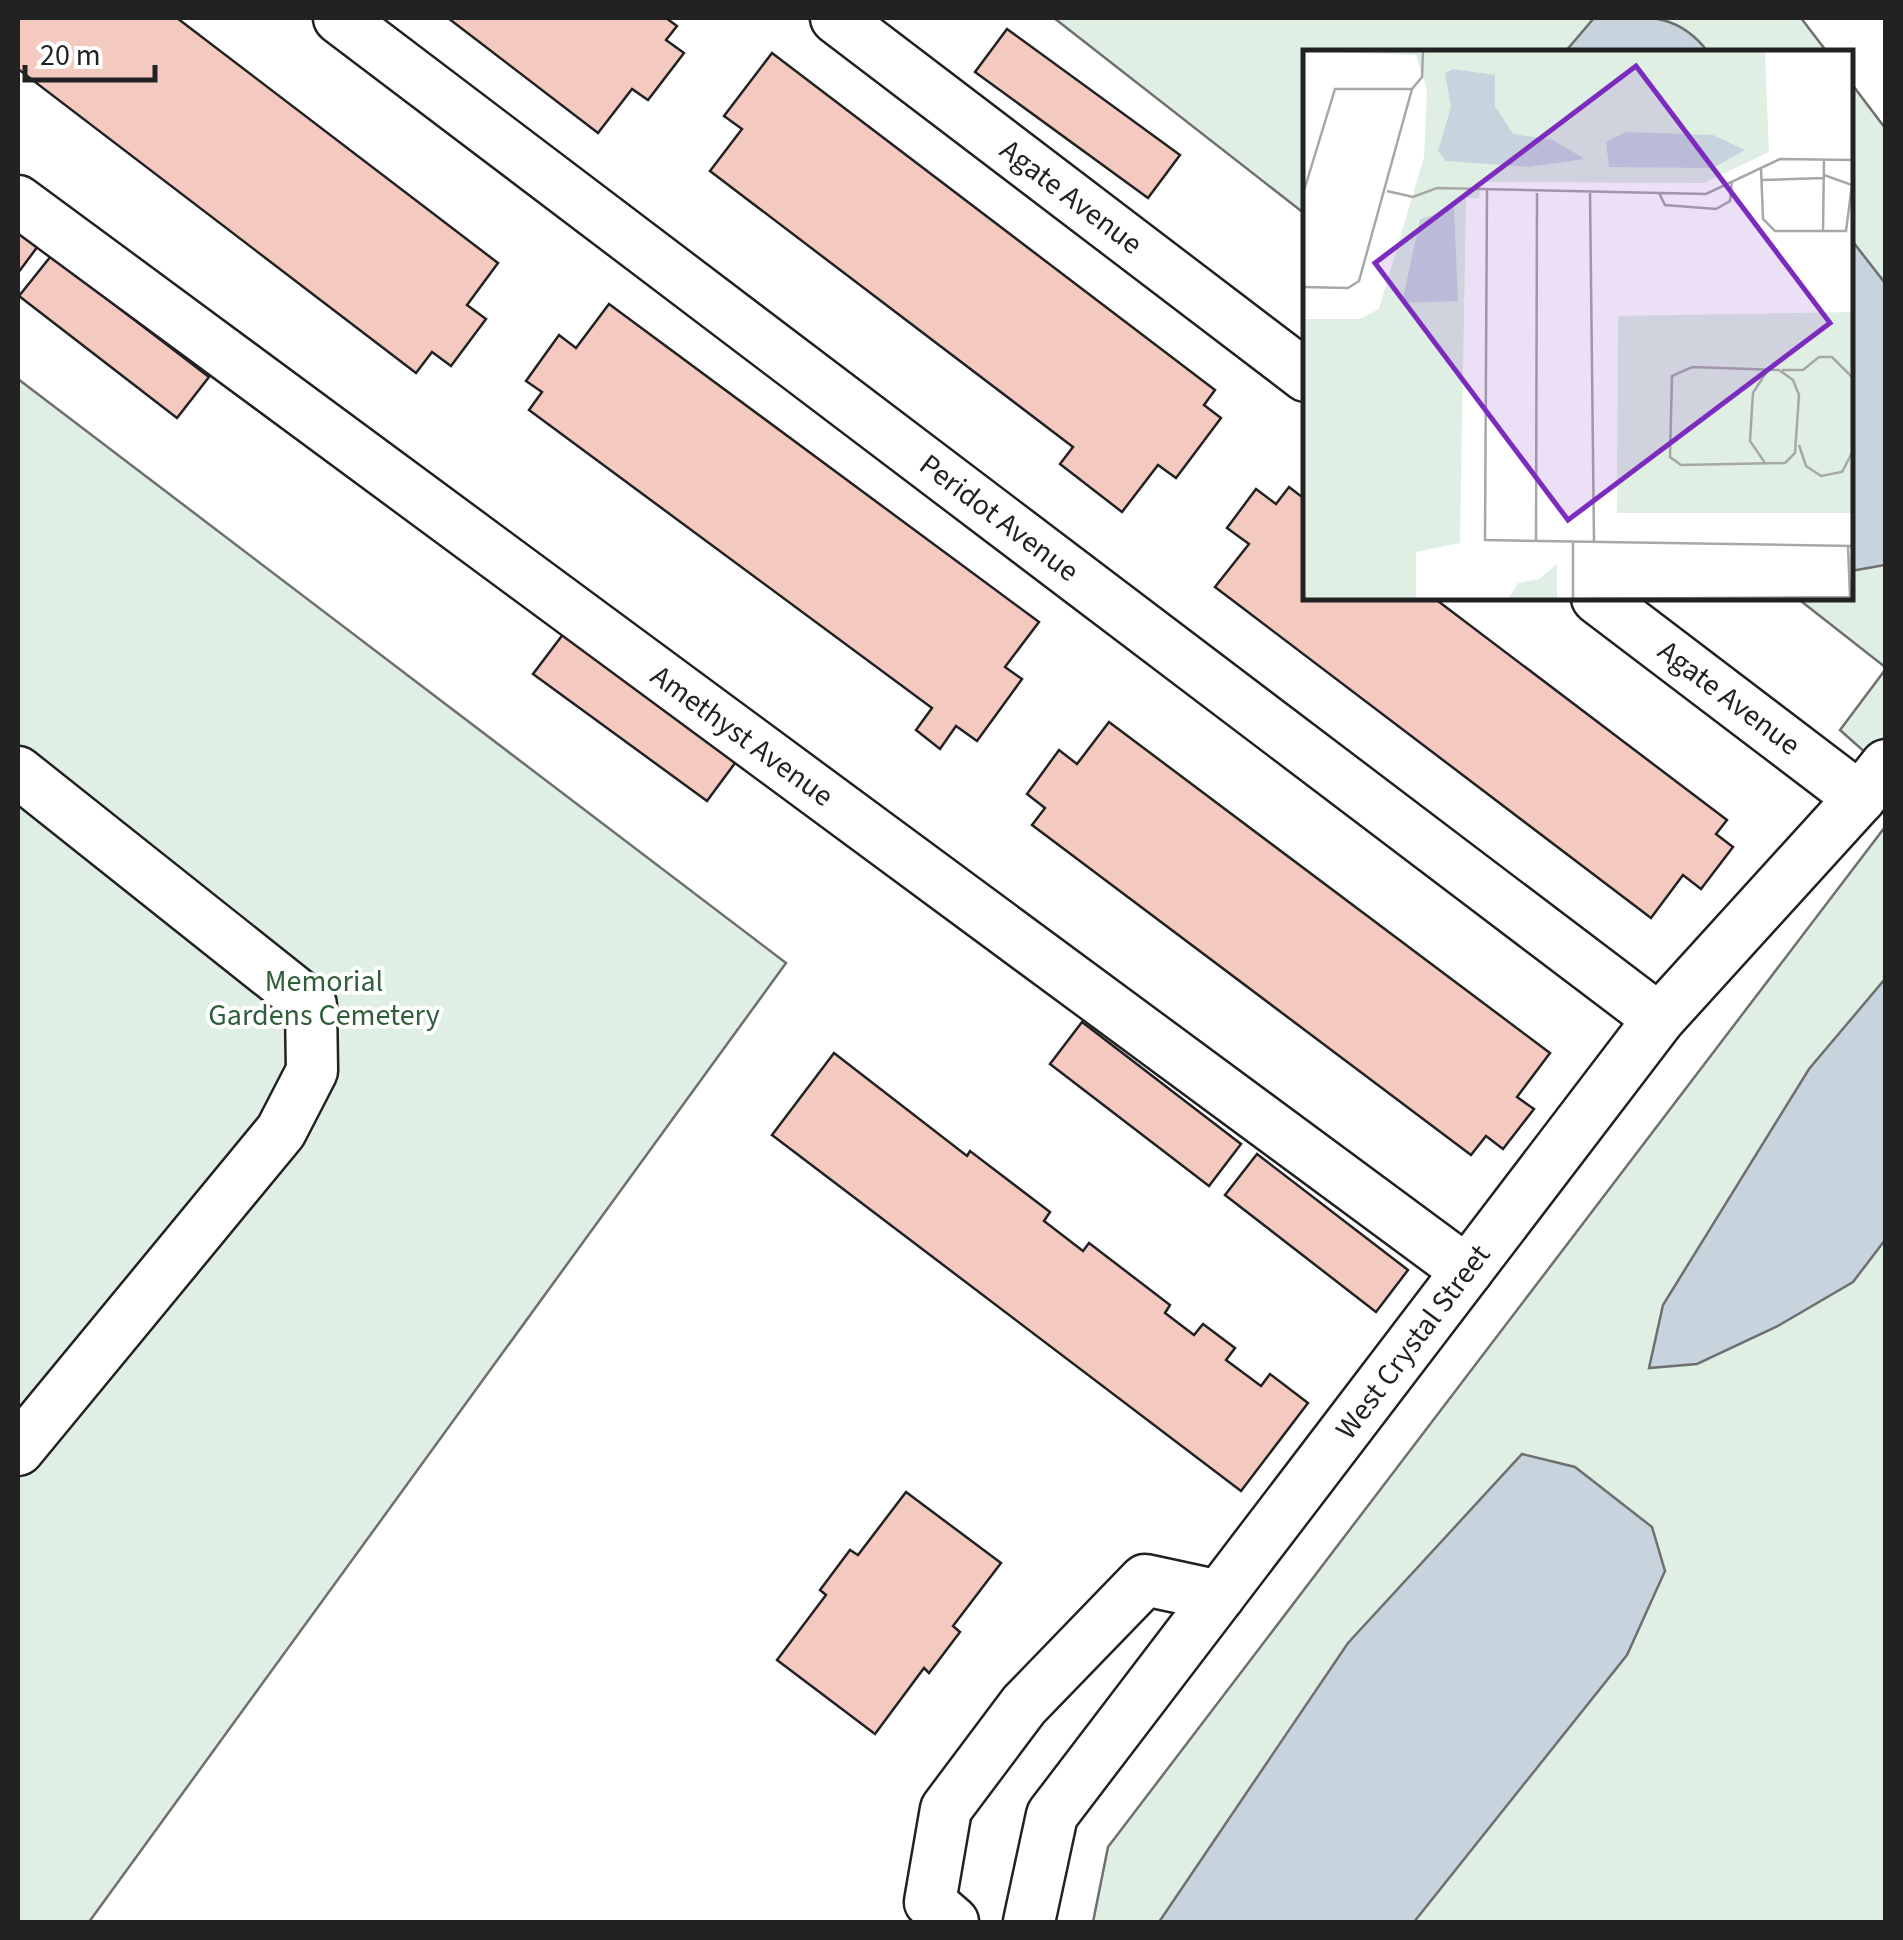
<svg xmlns="http://www.w3.org/2000/svg" width="1903" height="1940" font-family="'Source Sans 3',sans-serif">
<rect width="100%" height="100%" fill="#fff"/>
<g fill="#e0efe3" stroke="#6f6f6f" stroke-width="2.5">
<path d="M1054,18H1801L1827,52H1306L1305,214Z"/>
<path d="M1851,83L1885,128V667L1797,598H1850Z"/>
<path d="M18,379L786,963L89,1922H18Z"/>
<path d="M1885,670V770L1840,730Z"/>
<path d="M1885,827V1922H1093L1108,1847Z"/>
</g>
<g fill="#c7d3dd" stroke="#6f6f6f" stroke-width="2.5">
<path d="M1594,18C1642,17 1676,10 1708,52H1565Z"/>
<path d="M1850,238L1885,283V565L1851,571Z"/>
<path d="M1885,979V1240L1853,1282L1776,1327L1697,1364L1649,1368L1663,1305L1809,1069Z"/>
<path d="M1522,1454L1575,1467L1652,1527L1665,1571L1627,1655L1414,1922H1159L1348,1643Z"/>
</g>
<g fill="#f3c9c0" stroke="#222" stroke-width="2.5">
<path d="M18,18H177L498,263L467,305L486,319L451,366L432,352L416,373L18,69Z"/>
<path d="M448,18H666L677,26L666,40L684,53L648,100L632,89L598,133Z"/>
<path d="M1007,29L1180,155L1148,198L975,72Z"/>
<path d="M772,53L1215,390L1204,405L1221,418L1176,478L1158,465L1122,512L1060,464L1073,447L710,171L742,129L724,116Z"/>
<path d="M18,231L38,246L18,273Z"/>
<path d="M51,256L209,377L177,418L19,296Z"/>
<path d="M609,304L1039,622L1005,667L1022,679L977,741L956,726L940,749L916,730L932,708L529,410L542,392L526,381L559,335L576,348Z"/>
<path d="M1289,487L1306,500V598H1434L1727,820L1716,834L1733,847L1701,889L1683,875L1651,918L1215,587L1249,544L1227,528L1256,489L1276,504Z"/>
<path d="M564,633L738,759L707,801L533,674Z"/>
<path d="M1109,722L1550,1053L1517,1097L1534,1109L1503,1149L1486,1136L1471,1155L1032,825L1045,808L1027,794L1059,750L1077,764Z"/>
<path d="M1082,1022L1241,1144L1209,1186L1050,1064Z"/>
<path d="M834,1053L967,1156L970,1151L1050,1212L1044,1221L1083,1251L1089,1243L1170,1305L1165,1313L1194,1335L1203,1324L1235,1348L1226,1360L1261,1386L1270,1374L1308,1403L1241,1491L772,1135Z"/>
<path d="M1257,1154L1408,1270L1376,1312L1225,1195Z"/>
<path d="M906,1492L1001,1563L953,1626L960,1632L929,1673L924,1668L875,1734L777,1660L826,1595L820,1590L850,1550L858,1555Z"/>
</g>
<g fill="none" stroke-linecap="round" stroke-linejoin="round">
<defs>
<g id="minor">
<path d="M339,18L1659,1019"/>
<path d="M836,18L1306,376"/>
<path d="M18,201L1467,1271"/>
<path d="M1597,598L1860,798"/>
<path d="M18,772L311,1005L312,1071L281,1131L18,1450"/>
<path d="M953,1922L930,1902L946,1809L1024,1705L1145,1580L1219,1596"/>
<path d="M1029,1922L1052,1815L1659,1019L1860,798L1886,765"/>
</g>
</defs>
<use href="#minor" stroke="#222" stroke-width="55"/>
<use href="#minor" stroke="#fff" stroke-width="50"/>
</g>
<g text-anchor="middle" dominant-baseline="central" stroke-width="8" stroke-linejoin="round" paint-order="stroke">
<g font-size="30" fill="#222" stroke="#fff">
<text transform="translate(1071 197) rotate(37)">Agate Avenue</text>
<text transform="translate(999 518) rotate(37)">Peridot Avenue</text>
<text transform="translate(1729 698) rotate(37)">Agate Avenue</text>
<text transform="translate(742 736) rotate(36)">Amethyst Avenue</text>
<text transform="translate(1413 1342) rotate(-53)">West Crystal Street</text>
</g>
<g font-size="30" fill="#2f5e38" stroke="#fff">
<text x="324" y="981">Memorial<tspan x="324" dy="34">Gardens Cemetery</tspan></text>
</g>
</g>
<g transform="translate(1303 50)">
<rect width="550" height="550" fill="#fff"/>
<path d="M4,1H462L466,102L401,133L178,132L176,148H163L157,493L113,502V549H0V269H56L76,259L121,107L124,39L113,5ZM550,262V463H314L315,266ZM254,514V549H205L215,533L236,529Z" fill="#e0efe3"/>
<path d="M150,19L192,25V56L210,84L250,90L282,109L225,117L143,111L135,101L148,57L142,23ZM323,82L410,85L442,100L410,118L306,117L303,92ZM151,158L155,251L99,253L117,169Z" fill="#c7d3dd"/>
<path fill="none" stroke="#a7a7a7" stroke-width="2.5" d="M109,39L119,27L120,1M458,118L460,169L472,181H543L549,135L521,125M458,130L521,128M184,138L182,490L550,496M84,141L110,147L134,138L403,144L477,109L550,110M287,143L291,491M356,143L362,155L413,159L427,151L429,131M0,144L32,39H109L56,231L45,238L0,237M520,181L521,109M389,317L476,320L490,330L496,345L492,403L482,413L378,415L367,407L369,326ZM479,320H500L516,307H529L550,328M496,395L503,416L518,426L539,422L550,401M462,413L447,391L450,343L464,321M233,490L234,143M270,491V549L547,547L545,495"/>
<path fill="#7b2cbf" fill-opacity="0.15" stroke="#7b2cbf" stroke-width="5" d="M333,16L527,273L265,470L72,213Z"/>
<rect width="550" height="550" fill="none" stroke="#222" stroke-width="5"/>
</g>
<rect width="1903" height="1940" fill="none" stroke="#222222" stroke-width="40"/>
<path d="M25 65v15h130v-15" fill="none" stroke="#222222" stroke-width="5"/>
<text x="40" y="65" font-size="30" fill="#222222" stroke="#ffffff" stroke-width="8" paint-order="stroke">20 m</text>
</svg>
